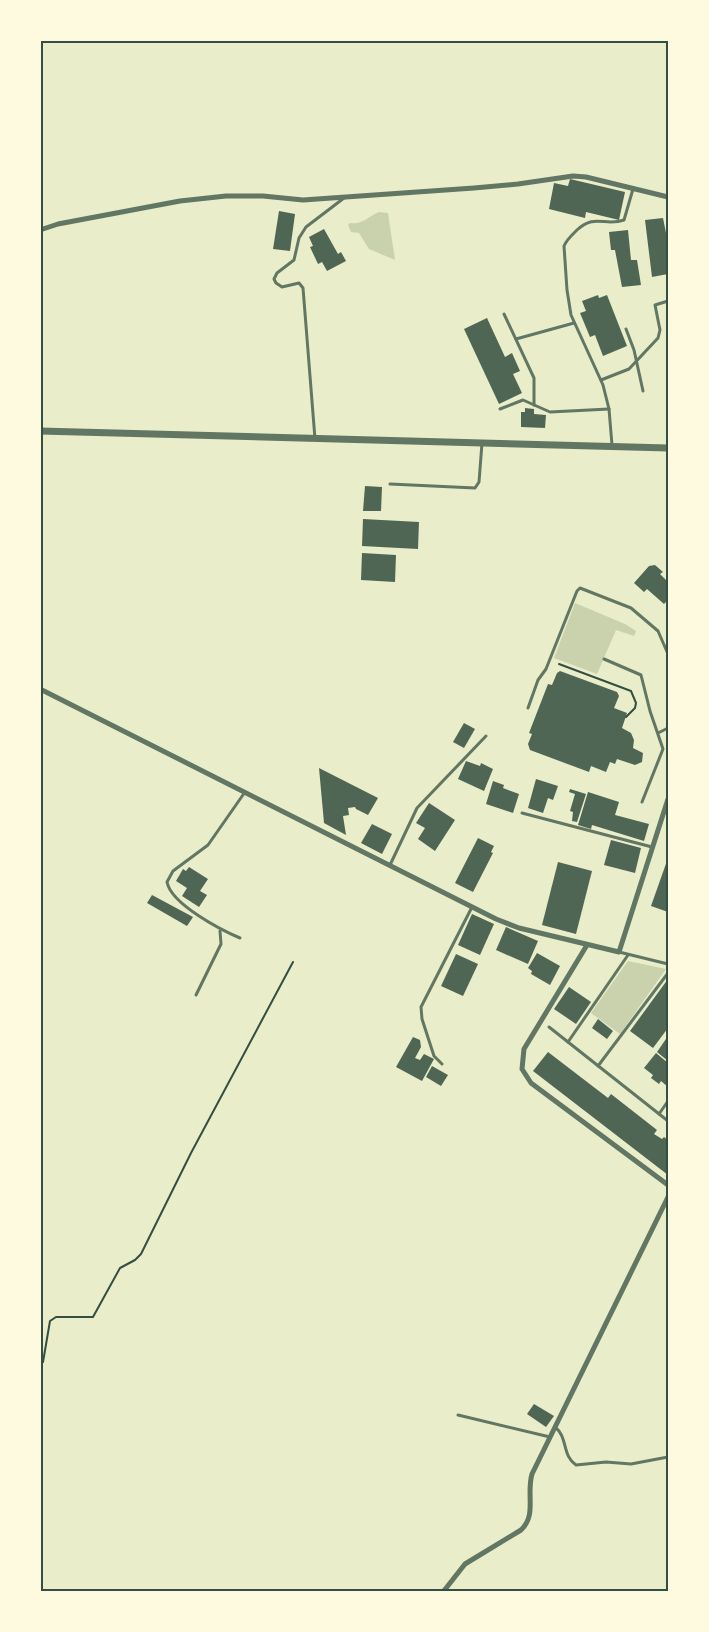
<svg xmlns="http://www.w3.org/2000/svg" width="709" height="1632" font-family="'PT Serif',serif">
<rect width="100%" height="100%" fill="#e9edc9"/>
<g fill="#cad2ad">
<path d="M379,212L388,213L395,260L369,249L359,233L351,232L348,225L350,223C362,225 369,216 379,212Z"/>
<path d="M575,603L625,624L636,631L634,636L616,630L597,674L554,658Z"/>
<path d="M628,961L666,969L620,1034L591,1013Z"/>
</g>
<g fill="#4f6655">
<path d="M570,179L625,192L619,220L586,212L585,218L549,209L554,183L568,186Z"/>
<path d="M279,211L295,214L290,251L273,249Z"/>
<path d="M663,218L666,233H668V274L652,277L645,220Z"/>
<path d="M324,229L338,254L341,252L346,261L327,271L322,262L318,264L310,247L313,246L309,237Z"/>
<path d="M628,230L631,260H637L641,285L622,287L615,250H611L609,232Z"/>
<path d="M598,295L599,298L607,295L627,346L603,356L595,335L590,337L580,313L586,311L582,301Z"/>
<path d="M487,318L505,357L512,353L520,371L513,374L522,393L499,404L464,329Z"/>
<path d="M525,408L534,409V414L546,415L545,428L521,427V412H525Z"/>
<path d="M365,486L382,487L381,511H363Z"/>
<path d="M363,519L419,522L418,549L362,546Z"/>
<path d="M362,553L396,555L395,582L361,580Z"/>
<path d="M655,565L663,572L660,574L668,582V600L664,604L647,589L644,592L634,583L649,566Z"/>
<path d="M560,671L617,692L619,696L614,708L627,713L622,728L631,733L634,740L633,748L643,753L642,762L635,765L617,759L615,764L610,762L606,772L591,766L589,772L530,750L528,744L532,734L529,733L548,684L552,685L557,673Z"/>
<path d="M464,723L475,729L464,748L453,742Z"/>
<path d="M466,761L480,766L481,763L493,769L484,791L458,779Z"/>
<path d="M319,768L378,798L368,815L356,809L355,807L348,808L349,815L343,816L346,835L324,823Z"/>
<path d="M536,779L558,786L553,800L548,798L543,813L528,808Z"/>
<path d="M493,781L504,785L503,788L519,794L513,813L486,804Z"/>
<path d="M570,789L586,794L577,822L572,821L573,812L570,811L575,794L569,792Z"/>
<path d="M588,792L619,802L615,815L649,824L644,841L592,825L591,829L578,825Z"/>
<path d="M429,803L455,820L435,851L418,839L425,828L416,823Z"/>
<path d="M372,824L392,834L382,854L361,843Z"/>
<path d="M478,838L494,846L491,852L493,853L473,892L455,883Z"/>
<path d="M611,840L641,848L635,873L604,865Z"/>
<path d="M668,858V912L651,906Z"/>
<path d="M558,862L592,871L576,934L542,925Z"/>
<path d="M189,867L208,879L200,891L207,895L199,907L182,896L187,888L176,881L183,869L186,871Z"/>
<path d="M152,895L193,917L187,926L147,903Z"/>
<path d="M472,914L494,924L480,955L458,945Z"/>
<path d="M506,927L538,941L528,964L496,950Z"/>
<path d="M537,953L560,966L550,985L531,974L532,971L528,968Z"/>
<path d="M456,954L478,964L463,996L441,986Z"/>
<path d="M668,979V1028L653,1048L630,1031Z"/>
<path d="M569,987L591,1002L576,1024L554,1009Z"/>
<path d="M598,1019L613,1031L607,1039L592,1028Z"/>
<path d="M668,1036V1061L657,1052Z"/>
<path d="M413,1037L420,1040L421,1047L415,1058L420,1060L424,1054L434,1059L422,1081L396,1067Z"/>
<path d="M548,1052L608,1098L611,1094L657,1130L654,1134L662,1139L664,1137L668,1140V1175L533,1071Z"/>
<path d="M656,1053L668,1063V1087L661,1081L659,1084L651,1078L653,1075L644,1068Z"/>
<path d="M432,1066L448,1075L441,1086L426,1077Z"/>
<path d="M534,1404L554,1416L546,1427L527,1414Z"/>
</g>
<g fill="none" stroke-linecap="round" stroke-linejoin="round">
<g stroke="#344e41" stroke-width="2">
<path d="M559,664L631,691L636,703L635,708L626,717"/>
<path d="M43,1362L50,1321L56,1317H93L120,1268L135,1260L141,1254L191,1153L293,962"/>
</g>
<g stroke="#617663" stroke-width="3">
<path d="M504,314L534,378V405"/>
<path d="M626,329L634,350L643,391"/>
<path d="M516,339L574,323"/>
<path d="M601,380L629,369L658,338L660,330L655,305L668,301"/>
<path d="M500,409L523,400L550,412L609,409"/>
<path d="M315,439L303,288L299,283L282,287L276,283L274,279L277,273L294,260L299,238L306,227L344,198"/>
<path d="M612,445L609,409L603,385L571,315L567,290L564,246C567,239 572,235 577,230C595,213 605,227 624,220L633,189"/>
<path d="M390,484L475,488L479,482L482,443"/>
<path d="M604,659L641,675L650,711L663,749L642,802"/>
<path d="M528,708L538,680L546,669L577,591L580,588L631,608L658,631L668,654"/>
<path d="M658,733L668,728"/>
<path d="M522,813L652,847"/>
<path d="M390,865L417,808L486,736"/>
<path d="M240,938C221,930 171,904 167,882L173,871L208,845L245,792"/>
<path d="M619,952L668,964"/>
<path d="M196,995L221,944L220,931"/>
<path d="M549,1027L668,1121"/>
<path d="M568,1042L628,955"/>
<path d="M442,1064L434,1056L422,1019L421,1007L472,907"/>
<path d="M598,1066L668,973"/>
<path d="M659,1114L668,1101"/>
<path d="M458,1415L550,1437"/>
<path d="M555,1427C568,1437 562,1456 576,1465L606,1462L631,1464L668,1457"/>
</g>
<g stroke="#617663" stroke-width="5">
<path d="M40,230L58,224L180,201L226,196H263L303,200L474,188L518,184L573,176L586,177L668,197"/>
<path d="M40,689L496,919L519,928L619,952L668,799"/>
<path d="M587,945L524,1049L522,1069L531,1083L668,1185"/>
<path d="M443,1592L465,1564L521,1530C537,1515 526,1494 532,1474L668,1197"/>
</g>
<path stroke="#617663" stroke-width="7" d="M40,431L668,448"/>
</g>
<rect width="709" height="1632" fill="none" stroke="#fefae0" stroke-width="84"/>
<rect x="42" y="42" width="625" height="1548" fill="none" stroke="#344e41" stroke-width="2"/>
</svg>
